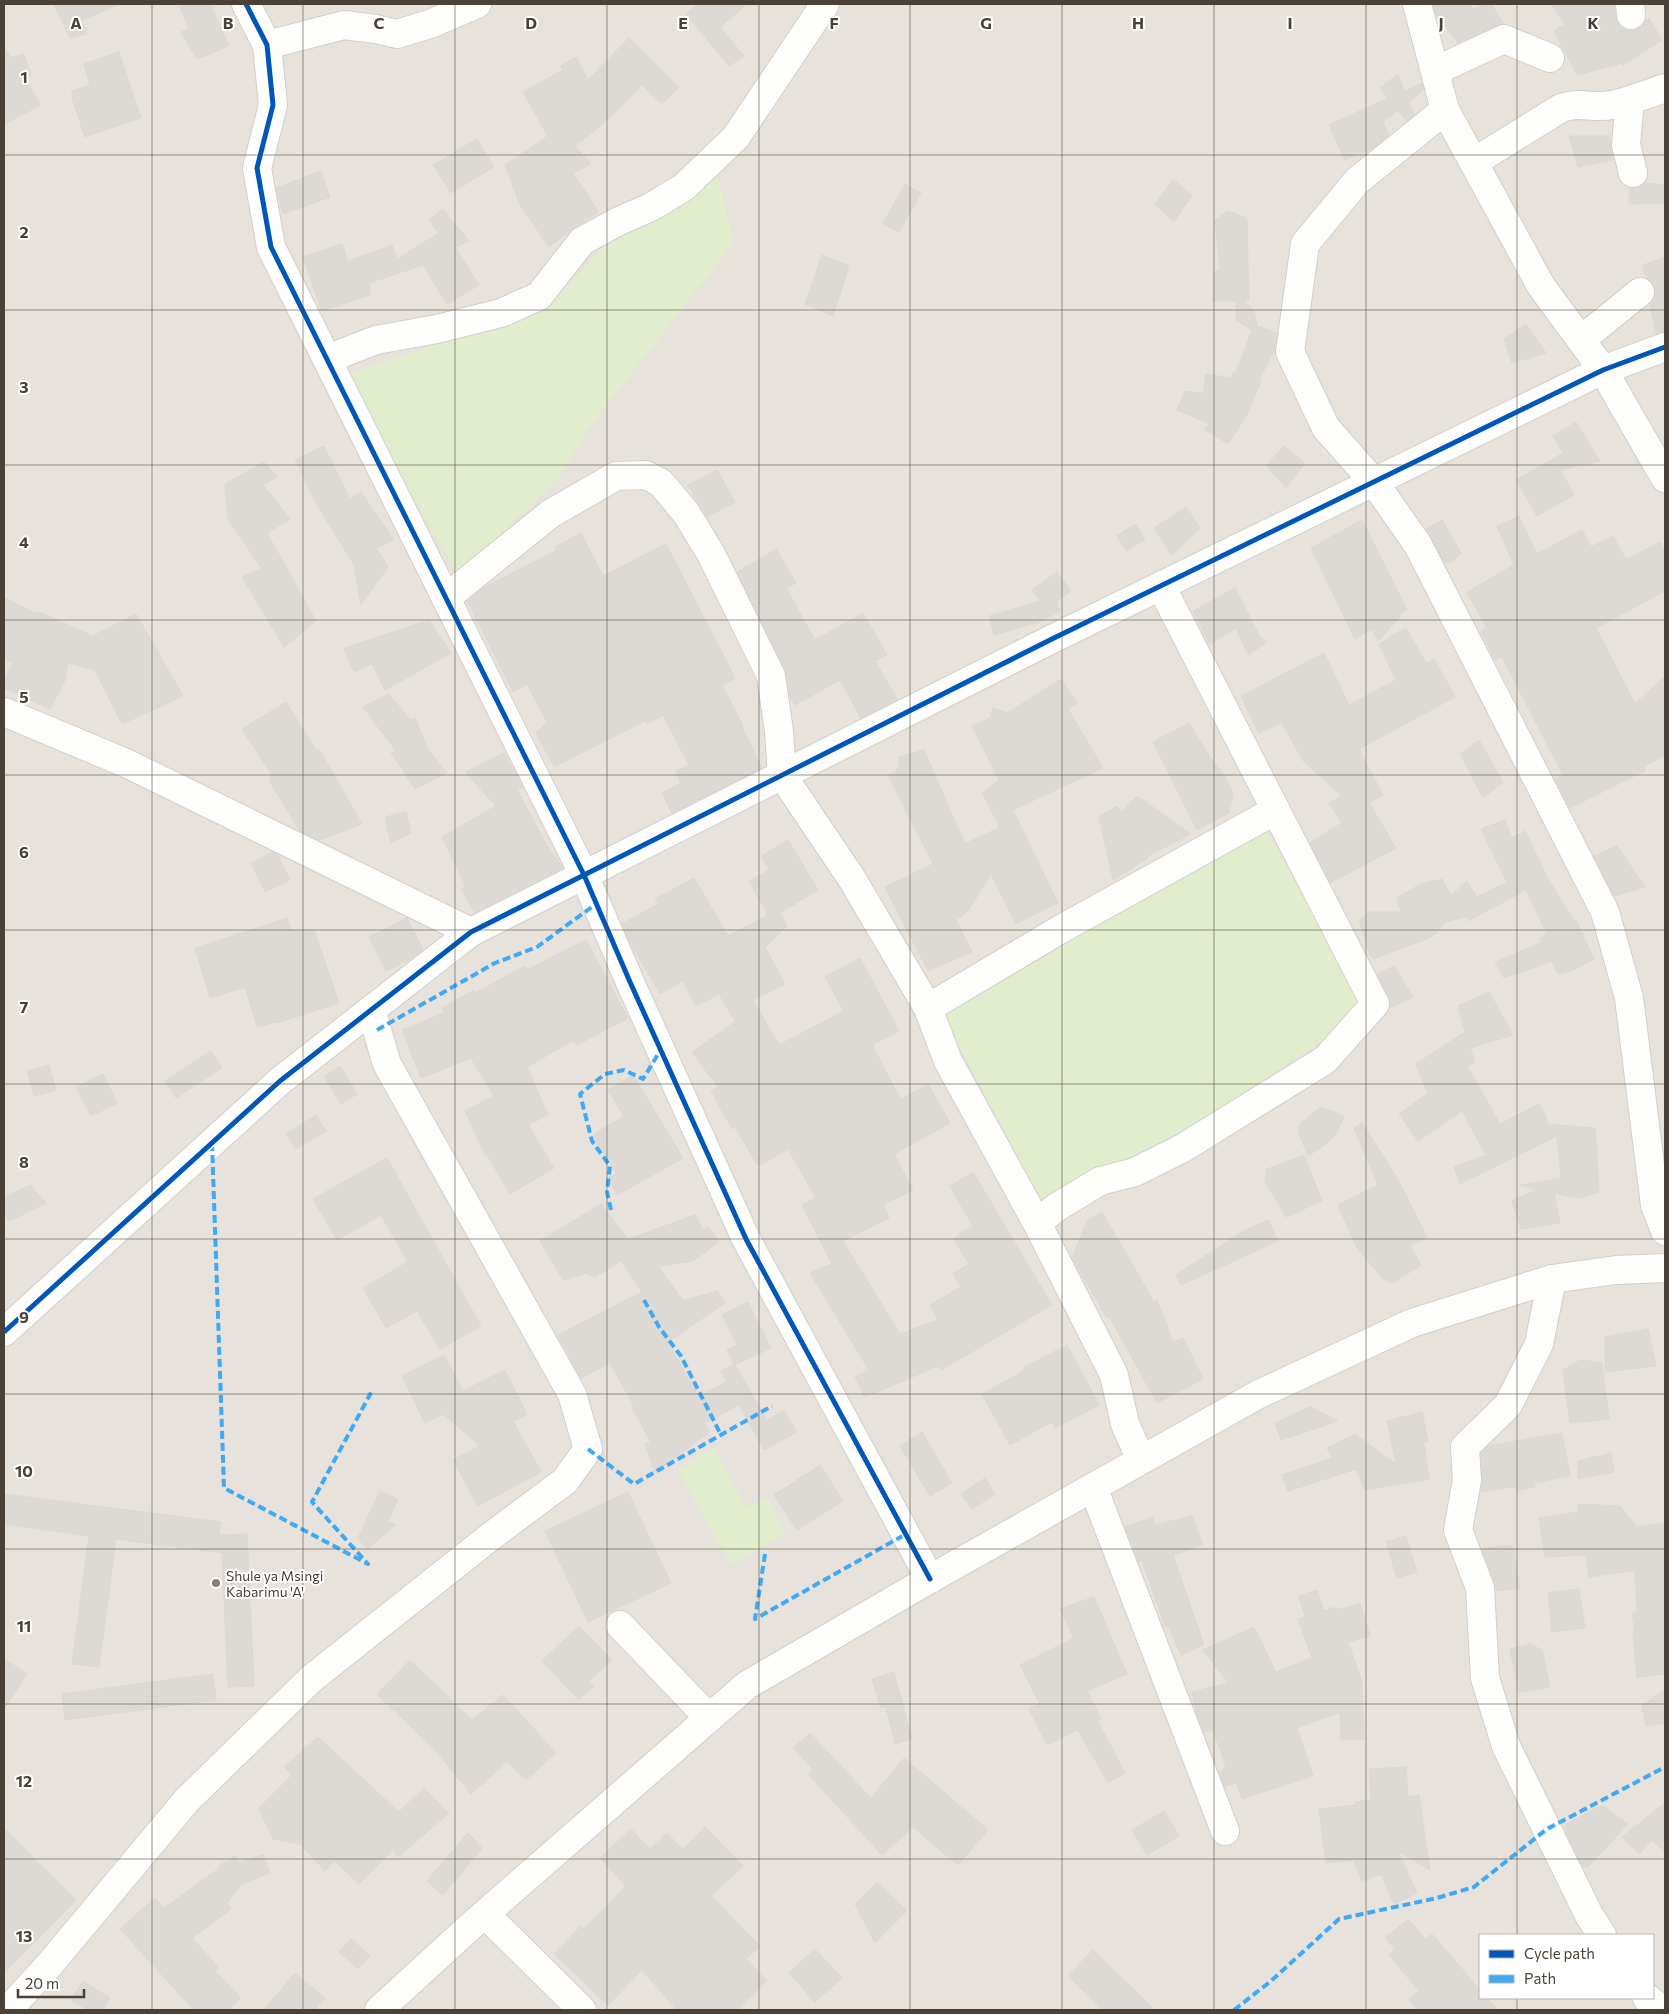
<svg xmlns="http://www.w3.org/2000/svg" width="1669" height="2014" font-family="Commissioner,sans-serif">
<rect width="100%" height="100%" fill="#f3f1ee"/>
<path fill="#e7e2db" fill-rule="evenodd" d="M4,4H1665V2010H4ZM1480,1935H1653V1998H1480Z"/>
<g fill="#e2edce">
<path d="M717,173L734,242L588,429L558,479L458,575L342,377L551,303L606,244Z"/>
<path d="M1263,825L1368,1010L1051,1221L942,1013Z"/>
<path d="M714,1448L746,1508L766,1497L786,1534L731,1564L678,1470Z"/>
</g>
<g fill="#dddad6" stroke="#dcd8d3">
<path d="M54,4H119L83,20L87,34L70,38Z"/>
<path d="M179,4H210L229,46L197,59L181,32L189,29Z"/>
<path d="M698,4H747L720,27L744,56L729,66L686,14Z"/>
<path d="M1433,4H1470L1473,10L1486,4H1491L1504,24L1497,25L1458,43L1435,13Z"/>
<path d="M1551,4H1613L1618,24L1624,29L1632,31L1640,28L1649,18L1662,40L1623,65L1622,63L1577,75L1554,31L1565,24Z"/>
<path d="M629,38L679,87L662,104L642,85L603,124L575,146L591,164L573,173L599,212L575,227L549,247L520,205L505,165L548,136L523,92L563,70L561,66L576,57L588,80Z"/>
<path d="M4,48L11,58L24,54L31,75L23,77L41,105L4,124Z"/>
<path d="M119,52L141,118L85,137L72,98V91L90,85L84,64Z"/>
<path d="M1398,74L1404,91L1422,83L1423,90L1409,102L1414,115L1407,121L1398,110L1383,122L1389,135L1375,147L1345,160L1329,125L1388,98L1380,88Z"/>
<path d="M1569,136H1609L1613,160L1578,167Z"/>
<path d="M477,139L494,167L451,193L433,165Z"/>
<path d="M321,171L330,197L283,214L276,188Z"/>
<path d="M1173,179L1192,196L1174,221L1155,205Z"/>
<path d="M1645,183L1665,185V203L1629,204L1630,188H1637Z"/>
<path d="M905,184L921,193L899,232L883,224Z"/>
<path d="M443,209L469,241L455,247L479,285L447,304L423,265L369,283L370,295L322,311L303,257L342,244L348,261L392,245L397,259L439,233L429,220Z"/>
<path d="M1228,211L1247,218L1249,301H1244L1254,311L1257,326L1277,333L1275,349L1259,380L1261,381L1248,413L1228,444L1204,429L1210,424L1177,410L1185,391L1203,394L1206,374L1231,378L1233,372L1236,373L1252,330L1236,320V301H1213V273L1220,269L1215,220Z"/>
<path d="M822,255L849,266L833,316L805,304Z"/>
<path d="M1665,257V332L1656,334L1650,304L1655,297V289L1652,282L1646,278L1643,265Z"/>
<path d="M1526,324L1546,353L1512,363L1504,339Z"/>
<path d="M1576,422L1600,461L1560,470L1574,495L1537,516L1516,480L1563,453L1553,436Z"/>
<path d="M324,446L350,499L361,492L394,540L376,548L388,567L361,604L354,565L316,503L295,460Z"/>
<path d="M1284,446L1305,463L1286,487L1266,466Z"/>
<path d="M264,462L277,477L263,485L290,519L267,533L316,621L284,647L242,577L262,569L228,519L225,484Z"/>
<path d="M717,470L735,502L707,517L688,485Z"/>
<path d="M1186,507L1200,528L1172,555L1154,528Z"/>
<path d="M1519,516L1537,554L1582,530L1591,547L1613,536L1626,560L1660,542L1665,552V591L1596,628L1635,704L1665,676V755L1644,767L1646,770L1570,808L1555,779L1563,775L1502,657L1495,660L1481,631L1487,628L1467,592L1514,565L1497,526Z"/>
<path d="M1362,520L1407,610L1399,614L1400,617L1378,641L1372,629L1355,639L1311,548Z"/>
<path d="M1442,520L1461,553L1452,562H1444L1426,529Z"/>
<path d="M1135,524L1145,539L1127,551L1117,536Z"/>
<path d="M581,533L603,576L666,544L735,678L722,685L743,726L742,727L762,768L672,813L662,793L681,783L676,771L689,765L663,715L647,724L645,721L554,767L536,733L547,722L527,684L513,692L467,601L483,588L557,550L555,547Z"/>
<path d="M776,549L796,583L786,588L815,640L863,613L887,655L875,661L897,699L861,718L840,680L795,705L789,694L785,669L737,572Z"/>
<path d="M1057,572L1071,591L1056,602L1060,611L1040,622L994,635L989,616L1040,601L1032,590Z"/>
<path d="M1235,588L1259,635L1266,643L1248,655L1236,628L1210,644L1193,611Z"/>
<path d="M4,597L36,614L37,611L93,636L136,614L183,696L122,724L95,670L68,663L64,683L50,709L4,688V682L13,662L4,658Z"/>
<path d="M429,620L451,653L385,690L372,664L354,672L344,648Z"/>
<path d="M1406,628L1426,663L1434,659L1455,697L1359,749L1383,795L1369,803L1396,848L1330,883L1310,843L1342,823L1329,803L1342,796L1304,762L1282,723L1259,733L1241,696L1324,653L1349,705L1396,680L1379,644Z"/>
<path d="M1061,679L1077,703L1068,709L1103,768L1013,810L1058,903L1016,924L991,874L968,911L956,920L972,952L928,971L885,887L933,864L888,775L900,767L899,757L924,750L965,844L1000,827L982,793L999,780L972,726L990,718L993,708L1007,713Z"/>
<path d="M388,694L411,720L415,718L428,749L447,773L415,789L391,753L396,751L363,707Z"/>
<path d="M286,702L317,751L319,749L362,824L319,840L300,831L270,782L271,774L242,729Z"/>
<path d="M1189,723L1210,757L1224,774L1233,794L1229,813L1197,830L1153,742Z"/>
<path d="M1479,740L1503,782L1483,798L1460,754Z"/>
<path d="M504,753L523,788L517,790L546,844L563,868L475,912L461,889L466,887L442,837L496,806L465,772Z"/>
<path d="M1137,796L1191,834L1148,856L1149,857L1113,880L1099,817L1117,806L1121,813Z"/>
<path d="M406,812L411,833L391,843L385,817Z"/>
<path d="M1505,820L1512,838L1525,831L1548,879L1574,921L1576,920L1594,959L1574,970L1558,974L1552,961L1504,978L1495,962L1542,942L1540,938L1547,934L1526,890L1468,921L1466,917L1445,922L1438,932L1427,939L1373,959L1369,953L1359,920L1369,912H1402L1396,898L1421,884L1442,879L1451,896L1467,881L1477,897L1507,882L1481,829Z"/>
<path d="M788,840L818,890L780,913L787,926L765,947L785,984L753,1000L779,1045L844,1011L825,977L860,958L899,1031L872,1045L901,1100L928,1084L950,1123L894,1154L913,1190L883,1205L889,1218L843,1241L900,1334L938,1320L930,1305L961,1287L953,1274L969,1264L953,1238L973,1226L950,1186L973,1172L1052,1305L941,1370L938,1366L865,1397L855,1377L869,1370L810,1273L832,1264L802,1205L816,1198L788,1149L758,1166L735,1127L732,1129L711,1091L718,1087L692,1052L735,1022L719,994L696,1006L683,981L660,994L629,940L622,924L658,904L655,899L694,878L728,936L768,915L749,881L769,870L761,856Z"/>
<path d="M1617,846L1645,887L1614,896L1594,856Z"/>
<path d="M273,852L277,854L290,880L265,892L251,863Z"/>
<path d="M287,918L292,931L314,930L339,1003L277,1023V1022L257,1027L245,987L210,998L195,948Z"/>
<path d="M407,918L423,950L414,957L386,971L369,937Z"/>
<path d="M586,940L628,1018L577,1045L574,1040L527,1067L548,1115L528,1125L554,1168L510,1194L487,1155L486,1156L465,1111L494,1096L471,1058L421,1078L402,1030L444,1013L442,1008L474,990L476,993L524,966L527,970Z"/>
<path d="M1394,966L1413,997L1390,1008L1389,997L1377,974Z"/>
<path d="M1489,992L1513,1035L1470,1048L1475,1062L1467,1066L1500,1124L1539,1104L1545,1114L1547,1124L1595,1128L1599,1192L1579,1198L1554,1193L1560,1223L1521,1229L1512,1201L1536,1190L1520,1185L1561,1178L1557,1136L1460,1184L1454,1167L1486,1155L1462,1111L1418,1141L1399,1114L1428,1093L1416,1064L1465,1032L1458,1006Z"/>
<path d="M211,1051L222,1068L176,1098L165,1081Z"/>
<path d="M49,1065L56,1090L34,1096L27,1071Z"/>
<path d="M340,1066L357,1094L341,1104L324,1077Z"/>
<path d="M103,1074L117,1103L91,1116L76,1087Z"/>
<path d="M633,1075L683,1158L617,1195L608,1178L617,1174L593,1135L624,1116L608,1090Z"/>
<path d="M1321,1107L1344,1116L1336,1134L1326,1144L1308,1156L1298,1131L1301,1123Z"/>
<path d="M316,1115L326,1131L296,1149L286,1134Z"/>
<path d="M1362,1123L1397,1178L1427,1237L1410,1246L1421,1265L1393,1283L1384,1280L1357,1248L1338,1205L1378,1185L1354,1128Z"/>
<path d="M1304,1155L1322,1201L1286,1217L1265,1181L1267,1169Z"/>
<path d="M387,1158L481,1326L440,1349L417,1311L386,1328L363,1288L408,1262L381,1215L337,1240L313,1199Z"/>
<path d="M30,1185L46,1203L9,1221L4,1211V1198Z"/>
<path d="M601,1204L628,1239L695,1215L703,1230L708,1227L719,1242L693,1261L658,1266L683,1301L717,1291L725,1303L668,1342L698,1396L727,1382L721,1371L734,1364L727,1350L737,1345L722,1315L748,1302L771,1348L735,1365L767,1420L784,1411L797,1432L764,1450L739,1405L704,1423L710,1432L655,1472L645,1444L651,1442L632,1408L634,1406L610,1363L581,1378L558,1335L642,1292L621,1261L595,1277L586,1273L563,1280L540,1241Z"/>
<path d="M1102,1212L1154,1302L1157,1300L1173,1342L1183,1338L1203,1379L1157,1403L1109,1316L1107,1318L1072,1258L1087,1221Z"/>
<path d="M1269,1220L1278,1241L1181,1285L1176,1275L1243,1231Z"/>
<path d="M1648,1329L1656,1366L1605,1372V1337Z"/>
<path d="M1067,1345L1099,1405L1055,1428L1052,1422L1010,1445L982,1394L1025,1370L1023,1368Z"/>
<path d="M444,1355L463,1391L505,1370L527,1414L513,1421L541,1472L478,1506L453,1460L480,1446L443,1414L425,1423L402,1376Z"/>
<path d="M1580,1360L1602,1363L1609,1419L1570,1423L1563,1370Z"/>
<path d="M1310,1407L1338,1421L1281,1440L1275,1423Z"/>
<path d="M1422,1412L1428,1441L1424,1442L1429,1479L1365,1490L1356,1469L1288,1491L1282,1475L1332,1458L1327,1448L1355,1434L1396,1464L1387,1421Z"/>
<path d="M922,1432L952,1483L930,1496L900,1446Z"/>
<path d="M1562,1433L1570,1476L1534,1483L1535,1487L1517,1491V1486L1482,1492L1481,1453L1488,1446Z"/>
<path d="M1611,1453L1614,1472L1578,1479V1461Z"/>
<path d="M820,1465L843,1501L797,1530L774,1495Z"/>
<path d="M985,1478L995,1494L972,1509L961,1494Z"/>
<path d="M380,1491L398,1499L388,1521L396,1525L367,1549L358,1538Z"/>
<path d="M628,1492L671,1583L588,1622L545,1531Z"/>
<path d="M4,1494L221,1522L219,1535L247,1534L254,1686L228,1687L222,1553L116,1539L99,1667L72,1664L89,1536L4,1524Z"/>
<path d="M1578,1504L1620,1506L1637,1527L1665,1523V1674L1637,1677L1633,1630L1635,1629L1632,1614L1637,1612L1635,1570L1589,1577L1586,1555L1545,1557L1539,1518L1578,1512Z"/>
<path d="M1192,1516L1203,1545L1173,1555L1204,1645L1181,1655L1168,1626H1165L1142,1561L1139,1562L1125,1527L1153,1517L1155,1525Z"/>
<path d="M1406,1536L1417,1572L1397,1578L1386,1542Z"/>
<path d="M1513,1545L1519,1588L1496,1591L1495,1582L1482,1549Z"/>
<path d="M1579,1589L1585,1628L1552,1632L1548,1593Z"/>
<path d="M1317,1590L1324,1611L1334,1607L1335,1610L1360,1604L1370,1636L1348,1642L1362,1682L1364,1739L1341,1740L1340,1712L1297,1728L1313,1776L1242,1799L1236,1783L1225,1787L1219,1773L1226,1766L1213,1730L1204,1732L1197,1716L1192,1692L1229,1683L1203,1650L1254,1627L1276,1672L1312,1658L1298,1619L1305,1617L1299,1596Z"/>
<path d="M1094,1597L1127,1674L1087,1691L1101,1719L1097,1720L1125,1773L1108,1783L1078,1730L1047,1745L1029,1709L1040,1704L1020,1665L1074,1638L1060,1609Z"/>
<path d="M579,1626L612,1660L589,1681L594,1686L579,1700L542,1661Z"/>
<path d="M1530,1644L1542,1650L1550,1687L1518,1692L1510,1649Z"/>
<path d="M4,1659L27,1674L4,1709Z"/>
<path d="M410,1660L472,1720L503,1695L556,1753L526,1780L507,1762L471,1794L435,1750L377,1694Z"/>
<path d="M894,1672L912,1739L895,1744L886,1707L881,1708L872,1679Z"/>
<path d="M213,1674L216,1700L65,1720L62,1694Z"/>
<path d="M1665,1690V1723L1646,1726L1642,1705Z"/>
<path d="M810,1733L871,1798L904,1758L988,1830L958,1865L913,1827L882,1855L808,1774L813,1769L793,1748Z"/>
<path d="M318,1737L399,1812L424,1788L449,1813L398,1857L393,1850L359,1884L335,1861L325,1871L300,1844L273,1839L259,1808L292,1775L284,1767Z"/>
<path d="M1406,1767L1408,1797L1419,1795L1430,1870L1398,1851L1417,1893L1394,1904L1381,1874L1362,1881L1354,1860L1326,1863L1319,1809L1355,1805V1802L1371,1800L1369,1769Z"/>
<path d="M1665,1803V1853L1652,1840L1639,1854L1622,1837Z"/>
<path d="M1602,1805L1628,1824L1588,1867H1583L1564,1828L1568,1823Z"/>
<path d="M1164,1811L1179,1836L1147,1855L1132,1830Z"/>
<path d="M705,1827L743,1866L711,1896L760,1946L746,1959L767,1981L737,2010H677L642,1970L608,2005L554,1954L581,1926L584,1929L626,1886L600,1858L631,1829L650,1849L667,1833L683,1849Z"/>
<path d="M4,1828L76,1900L4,1973Z"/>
<path d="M468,1833L482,1848L443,1895L427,1881Z"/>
<path d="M263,1855L270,1873L242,1884L227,1903L231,1909L192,1938L219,1968L215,1971L241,1998L228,2010H194L120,1929L155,1898L164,1908L221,1867L220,1865L235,1856L239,1863Z"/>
<path d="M877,1882L907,1911L875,1943L855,1904Z"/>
<path d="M1408,1919L1426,1939L1432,1934L1480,1990V1998H1487L1498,2010H1418L1409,1999L1419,1991L1389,1955L1395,1949L1385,1938Z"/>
<path d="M351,1939L370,1956L358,1969L339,1952Z"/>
<path d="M815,1949L842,1978L815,2002L789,1973Z"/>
<path d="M1093,1950L1155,2010H1103L1068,1976Z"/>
<path d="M295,1973L325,1998L315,2010H264Z"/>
<path d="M83,1981L110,1998L103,2010H88L71,2000Z"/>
</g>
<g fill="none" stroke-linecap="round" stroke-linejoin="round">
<defs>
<g id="minor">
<path d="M246,4L267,45L273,105L257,168L271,247L584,875L630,982L746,1239L930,1579"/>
<path d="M1417,4L1445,110L1357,181L1305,244L1290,352L1326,428L1374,482L1418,545L1605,912L1629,998L1655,1205L1665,1231"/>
<path d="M1630,4L1631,15"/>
<path d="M267,45L344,25L376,29L397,34L430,24L477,4"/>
<path d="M1435,71L1504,39L1550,58"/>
<path d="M1630,100L1626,145L1633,173"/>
<path d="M1445,110L1541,286L1603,370L1665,478"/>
<path d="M1474,162L1561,108C1581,101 1592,109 1612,105C1630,101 1648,94 1665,88"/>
<path d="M1581,340L1640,292"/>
<path d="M327,359L376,340L437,329L501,313L539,296L582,241L619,221L651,207L684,187L736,137L825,4"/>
<path d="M446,598L550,514L616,476L646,475L661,483L686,513L711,554L771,676L779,731L782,775L852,879L928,1008L948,1061L1037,1223L1114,1375L1125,1424L1141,1460"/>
<path d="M4,712L128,764L471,932"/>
<path d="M928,1008L1061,929L1276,810"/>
<path d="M1037,1223L1057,1207L1100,1181L1135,1172L1183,1148L1325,1060L1375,1004L1161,586"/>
<path d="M1552,1279L1539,1344L1508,1405L1465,1447L1467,1480L1458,1530L1480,1588L1485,1678L1506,1746L1589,1915L1602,1935"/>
<path d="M4,1332L280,1081L471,932L1054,638L1603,370L1665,347"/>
<path d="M1093,1487L1225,1831"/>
<path d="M620,1625L709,1718"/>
<path d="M485,1914L582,2010"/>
<path d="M1647,1998L1662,2010"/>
<path d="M8,2010L50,1964L187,1800L311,1679L490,1537L565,1481L588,1449L572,1394L387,1064L371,1010"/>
<path d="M379,2010L472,1925L747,1685L930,1579L1257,1395L1412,1323L1552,1279L1616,1270L1665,1268"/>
</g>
</defs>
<use href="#minor" stroke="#d1cfcb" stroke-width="30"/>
<use href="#minor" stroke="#fdfdfc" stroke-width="28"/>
<g stroke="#3fa9f5" stroke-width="4" stroke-dasharray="8 4" stroke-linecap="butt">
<path d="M377,1030L495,963L537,947L596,904"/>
<path d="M212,1143L224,1488L368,1564L312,1502L373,1389"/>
<path d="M611,1210L607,1192L610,1166L592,1141L580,1094L605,1074L624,1070L643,1079L660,1051"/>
<path d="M644,1300L659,1327L681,1356L721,1435"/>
<path d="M588,1449L634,1484L772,1406"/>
<path d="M765,1554L755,1619L906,1534"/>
<path d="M1234,2010L1271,1981L1339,1919L1437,1898L1474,1887L1547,1829L1665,1767"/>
</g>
<defs>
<g id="cycleway">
<path d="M246,4L267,45L273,105L257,168L271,247L584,875L630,982L746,1239L930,1579"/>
<path d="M4,1332L280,1081L471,932L1054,638L1603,370L1665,347"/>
</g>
</defs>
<use href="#cycleway" stroke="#fff" stroke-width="8"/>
<use href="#cycleway" stroke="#0057b8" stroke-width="5"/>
</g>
<path fill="none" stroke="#4a4238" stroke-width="1" stroke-opacity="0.55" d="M152,4V2010M303,4V2010M455,4V2010M607,4V2010M759,4V2010M910,4V2010M1062,4V2010M1214,4V2010M1366,4V2010M1517,4V1935M4,155H1665M4,310H1665M4,465H1665M4,620H1665M4,775H1665M4,930H1665M4,1084H1665M4,1239H1665M4,1394H1665M4,1549H1665M4,1704H1665M4,1859H1665M1517,1998V2010"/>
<circle fill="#857f78" stroke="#fff" stroke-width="2" cx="216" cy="1583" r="5"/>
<g text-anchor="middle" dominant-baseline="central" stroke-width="4" stroke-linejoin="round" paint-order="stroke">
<g font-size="14" fill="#4a4238" stroke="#fff" text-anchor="start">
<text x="226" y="1575">Shule ya Msingi<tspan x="226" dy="16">Kabarimu 'A'</tspan></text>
</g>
</g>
<g font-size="16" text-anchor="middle" font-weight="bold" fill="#4a4238" stroke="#fff" stroke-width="4" stroke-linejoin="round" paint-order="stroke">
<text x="76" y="29">A</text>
<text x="228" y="29">B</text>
<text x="379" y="29">C</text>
<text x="531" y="29">D</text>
<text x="683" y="29">E</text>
<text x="834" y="29">F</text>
<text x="986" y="29">G</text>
<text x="1138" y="29">H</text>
<text x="1290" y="29">I</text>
<text x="1441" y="29">J</text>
<text x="1593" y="29">K</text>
<text x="24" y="83">1</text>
<text x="24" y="238">2</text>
<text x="24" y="393">3</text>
<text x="24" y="548">4</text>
<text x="24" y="703">5</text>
<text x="24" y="858">6</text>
<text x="24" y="1013">7</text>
<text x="24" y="1168">8</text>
<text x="24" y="1323">9</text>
<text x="24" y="1477">10</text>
<text x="24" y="1632">11</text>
<text x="24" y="1787">12</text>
<text x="24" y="1942">13</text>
</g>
<rect width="1669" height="2014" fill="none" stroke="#4a4238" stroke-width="10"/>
<rect x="1479" y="1934" width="175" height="65" fill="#ffffff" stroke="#b7b3af"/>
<rect x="1489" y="1950" width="25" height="8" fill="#0057b8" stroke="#b7b3af"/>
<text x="1524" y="1959" font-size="15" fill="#4a4238">Cycle path</text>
<rect x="1489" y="1975" width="25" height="8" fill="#3fa9f5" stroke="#b7b3af"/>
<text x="1524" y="1984" font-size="15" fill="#4a4238">Path</text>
<path d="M18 1989v8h66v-8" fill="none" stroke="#4a4238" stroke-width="2.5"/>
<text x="25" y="1989" font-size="15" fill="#4a4238" stroke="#ffffff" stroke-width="4" paint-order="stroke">20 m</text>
</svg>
